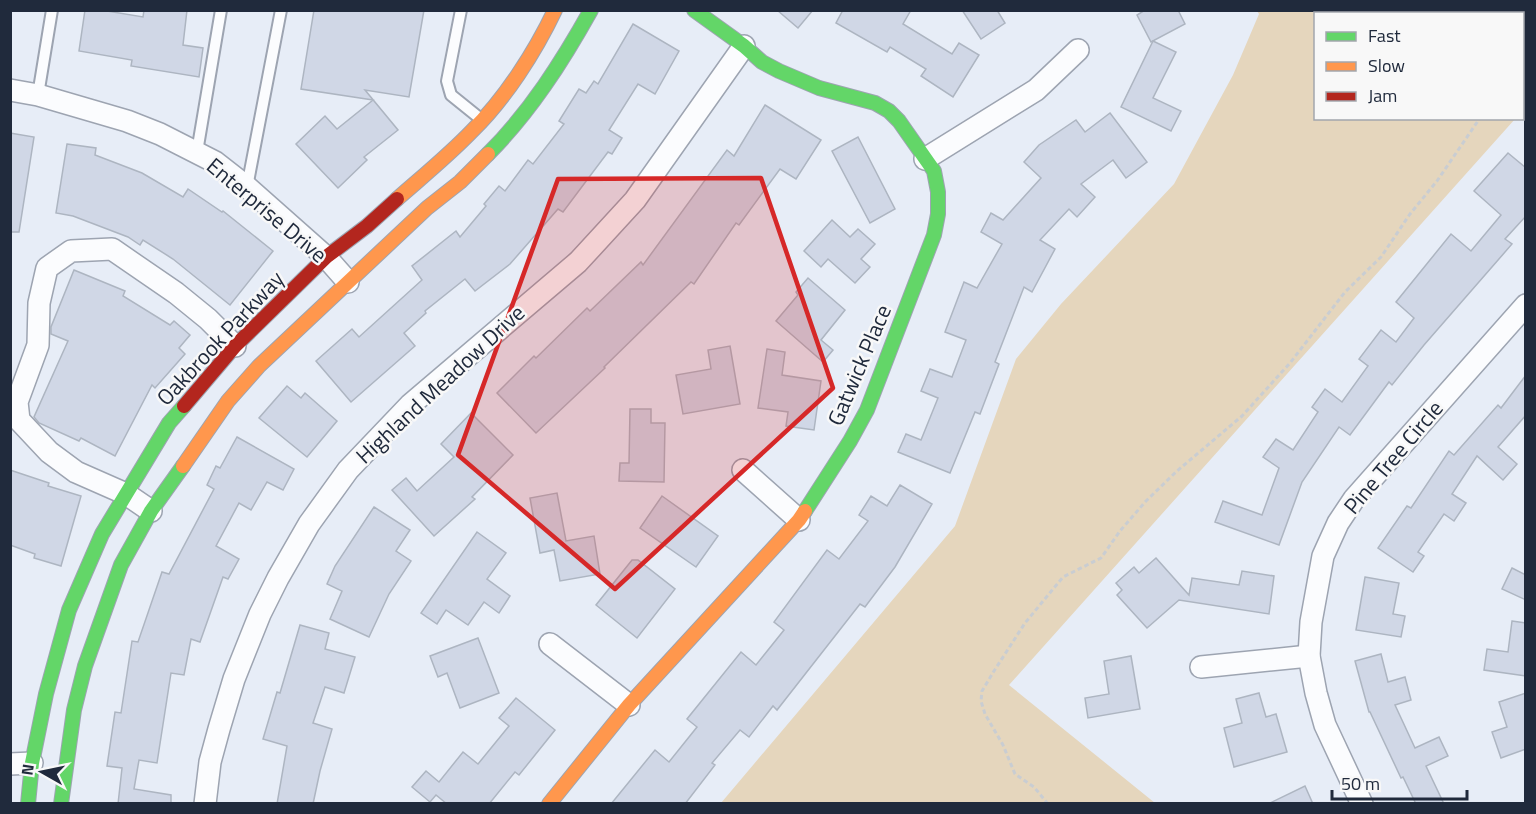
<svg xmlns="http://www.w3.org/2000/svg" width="1536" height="814" font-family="'Titillium Web',sans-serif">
<rect width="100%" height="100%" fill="#e7edf7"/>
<path fill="#e5d6bd" d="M1257,11H1525V107L1523,110L1522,14H1316V118L1515,119L1009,685L1155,803H721L955,526L1016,359L1061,304L1174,184L1233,75L1259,14Z"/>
<g fill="#d0d7e6" stroke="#adb5c1" stroke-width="1.5">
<path d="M85,10H101L143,17L144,10H187L183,45L203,48L199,77L131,66L132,60L79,51Z"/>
<path d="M314,10H424L409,97L365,90L398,130L364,157L367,160L338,188L296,144L325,116L337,129L373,100L301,89Z"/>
<path d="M777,10H813L798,28Z"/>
<path d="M843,10H911L903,24L952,54L959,43L979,55L953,97L921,76L926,69L890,47L887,52L836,23Z"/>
<path d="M962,10H997L1005,23L981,39Z"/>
<path d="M1145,10H1178L1185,24L1151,42L1137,15Z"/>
<path d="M633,24L679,51L655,94L638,84L609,130L622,138L612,154L608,152L563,212L558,209L510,264L475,291L465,279L425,311L426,313L404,333L415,346L351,402L316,361L352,329L359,337L422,280L412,266L456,231L460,237L486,206L484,204L499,186L505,191L528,160L533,164L564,124L559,121L579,89L586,93L594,81L598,84Z"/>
<path d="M1153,41L1176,52L1153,98L1181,111L1171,131L1121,107Z"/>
<path d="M765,105L821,140L796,179L780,169L739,225L736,223L694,284L691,282L604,367L605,368L536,433L497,393L534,356L536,358L587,308L590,311L641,262L643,265L727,150L734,156Z"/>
<path d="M1110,113L1147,162L1126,178L1113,160L1081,184L1095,197L1077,217L1069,209L1040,240L1055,249L1032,292L1024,287L995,362L999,364L980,414L975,412L950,473L898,452L906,434L921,440L938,398L921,391L930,369L952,377L966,340L945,332L964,282L977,288L1002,244L981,232L991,213L1003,220L1041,178L1024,162L1039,145L1076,120L1085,132Z"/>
<path d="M10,133L34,137L19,232H10Z"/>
<path d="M858,137L895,209L870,223L832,151Z"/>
<path d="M67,144L96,148L95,155L142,173L183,197L188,189L222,212L223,211L273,251L230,305L173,259L143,240L140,245L128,237L73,216L56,213Z"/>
<path d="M1508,153L1526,168V216L1505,239L1512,244L1424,345L1392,385L1389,382L1350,435L1339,427L1302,482L1279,545L1215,522L1223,501L1262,515L1279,468L1263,457L1276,439L1293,450L1318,412L1312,407L1325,389L1342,402L1368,366L1359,359L1381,330L1396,342L1414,318L1396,302L1451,234L1471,251L1501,215L1474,191Z"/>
<path d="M832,220L850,237L858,229L875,244L861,259L870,267L855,283L828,259L821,267L804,251Z"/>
<path d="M74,270L125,291L123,296L170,325L174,321L190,335L179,348L185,354L155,388L152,385L115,456L81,438L79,441L39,423L34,417L68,341L51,334V327Z"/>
<path d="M808,278L845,310L821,340L833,350L823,362L776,321L798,295L796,292Z"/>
<path d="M730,346L740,404L683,414L676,375L711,369L708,350Z"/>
<path d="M767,349L785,352L782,375L821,381L814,430L786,426L788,412L758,408Z"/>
<path d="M1526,375V415L1498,447L1517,464L1503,480L1477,456L1452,494L1466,503L1454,521L1444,514L1418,552L1424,556L1413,572L1378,548L1407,506L1411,508L1449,451L1454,455L1498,405L1501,408Z"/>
<path d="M287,386L301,398L305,393L337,421L307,457L259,418Z"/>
<path d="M630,409H651V423H665L664,482L619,481L620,463H629Z"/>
<path d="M471,413L513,455L472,497L475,499L434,536L392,490L406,478L417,491L454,457L441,444Z"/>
<path d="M237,437L294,469L283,490L267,482L251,510L239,503L216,546L239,559L228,579L223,577L200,642L191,639L184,675L171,673L157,763L139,760L134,789L171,795V804H118L122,768L107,766L115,712L121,713L132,641L138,642L162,572L169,574L214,489L207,485L216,466L220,468Z"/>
<path d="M10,470L49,483L48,486L81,496L61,566L34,558L35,554L10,545Z"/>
<path d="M900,485L932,504L895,567L865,607L860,604L777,710L773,706L749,737L740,730L712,763L715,765L685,804H611L655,750L669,762L697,727L687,719L741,652L756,665L784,630L774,622L827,550L839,559L868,521L859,515L871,496L887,506Z"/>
<path d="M557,493L566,541L594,536L600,574L560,581L554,550L540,553L530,498Z"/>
<path d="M662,496L718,536L696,567L640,528Z"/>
<path d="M374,507L410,530L396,551L411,561L389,594L369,637L330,619L342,591L327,584L335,566Z"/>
<path d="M477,532L506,553L487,579L510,596L499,613L484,602L468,625L446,610L437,624L421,613Z"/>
<path d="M1156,558L1189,595L1192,578L1239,585L1242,571L1274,576L1269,614L1179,600L1147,628L1117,595L1122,590L1116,583L1134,567L1139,573Z"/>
<path d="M632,560H638L675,589L637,638L596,605Z"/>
<path d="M1512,568L1526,575V600L1502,589Z"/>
<path d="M1365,577L1399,583L1393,614L1405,616L1401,637L1356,630Z"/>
<path d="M1512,621L1526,623V676L1484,670L1487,649L1508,652Z"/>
<path d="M300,625L329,633L325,649L355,657L344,693L325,687L313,723L332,729L320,771L313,804H277L287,746L263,739L277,692L280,693Z"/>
<path d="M478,638L499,693L460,708L447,673L438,677L430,656Z"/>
<path d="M1381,654L1388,682L1405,677L1411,700L1395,705L1415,748L1439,737L1448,756L1426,766L1444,804H1416L1403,777L1401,778L1370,712H1369L1355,661Z"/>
<path d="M1131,656L1140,709L1088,718L1085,698L1109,694L1104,661Z"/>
<path d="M1259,693L1266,717L1276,714L1287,752L1234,767L1224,728L1242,723L1236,699Z"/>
<path d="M1526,693V749L1501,758L1492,732L1507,727L1499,702Z"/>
<path d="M516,698L555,730L519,775L515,772L489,804H447L436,795L430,802L412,787L426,771L439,782L463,752L478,764L509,726L499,718Z"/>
<path d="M1305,786L1313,804H1268Z"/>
</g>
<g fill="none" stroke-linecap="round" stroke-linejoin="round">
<defs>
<g id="lane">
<path d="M461,10L447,81L451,95L482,120"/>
<path d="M38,95L52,10"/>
<path d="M197,152L221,10"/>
<path d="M247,187L281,10"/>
</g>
<g id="street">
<path d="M10,90L38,95L127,121L160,134L215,162L247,187L326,257L348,282"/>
<path d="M925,159L1036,90L1078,50"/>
<path d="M743,470L799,520"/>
<path d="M151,511L126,494L76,472L49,452L19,420L17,402L38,345L39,303L47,268L71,251L112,249L176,293L208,319L235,346"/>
<path d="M550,644L629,705"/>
<path d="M1201,667L1309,656"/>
<path d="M10,764L32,763"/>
<path d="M205,804L210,762L219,729L234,679L260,614L278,578L309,524L348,470L410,405L578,262L635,200L744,46"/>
<path d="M1362,804L1325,725L1316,693L1309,656L1311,622L1323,556L1338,523L1354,499L1526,305"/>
</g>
<g id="fast">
<path d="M694,10L744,46L762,62L779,71L819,88L875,103L889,111L899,121L934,171L938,192V214L934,235L867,410L850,441L805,511"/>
<path d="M488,154C530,112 562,62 591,10"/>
<path d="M28,804L32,763L46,694L69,610L102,534L169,423L184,406"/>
<path d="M61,804L74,710L85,666L121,565L151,511L183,466"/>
</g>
<g id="slow">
<path d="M397,199C422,177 449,155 472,131C505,99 535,52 555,10"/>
<path d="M183,466L228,401L259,366L427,208L460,182L488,154"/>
<path d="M549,804L629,705L799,520L805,511"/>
</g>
<path id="jam" d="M184,406L235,346L326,257L367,226L397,199"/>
</defs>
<use href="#lane" stroke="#9da4b1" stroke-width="14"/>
<use href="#street" stroke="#9da4b1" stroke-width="24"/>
<use href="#fast" stroke="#9da4b1" stroke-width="16"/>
<use href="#slow" stroke="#9da4b1" stroke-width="16"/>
<use href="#jam" stroke="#9da4b1" stroke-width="16"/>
<g stroke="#c9cdd2" stroke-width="3" stroke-dasharray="4.5 3" stroke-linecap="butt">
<path d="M1522,59L1526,54"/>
<path d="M1048,804L1034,787L1015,774L1003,745L985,714L981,701L982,691L994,671L1025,623L1063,577L1101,558L1120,531L1146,501L1177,471L1242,416L1290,363L1345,292L1381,257L1410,214L1437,181L1480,118"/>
</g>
<use href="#lane" stroke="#fbfcfe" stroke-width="10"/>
<use href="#street" stroke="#fbfcfe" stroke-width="21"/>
<use href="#fast" stroke="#63d668" stroke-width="14"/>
<use href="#slow" stroke="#ff974d" stroke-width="14"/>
<use href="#jam" stroke="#b3261e" stroke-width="14"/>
</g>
<path fill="#d62828" fill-opacity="0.2" stroke="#d62828" stroke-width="4.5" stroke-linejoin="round" d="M761,178L833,388L615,589L458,455L558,179Z"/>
<g text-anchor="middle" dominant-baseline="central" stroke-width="5" stroke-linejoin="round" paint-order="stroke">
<g font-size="22" fill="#202a3c" stroke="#f8f8f8">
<text transform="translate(267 210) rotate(40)">Enterprise Drive</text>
<text transform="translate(220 338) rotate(-47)">Oakbrook Parkway</text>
<text transform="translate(859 365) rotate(-67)">Gatwick Place</text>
<text transform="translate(440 384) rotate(-43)">Highland Meadow Drive</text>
<text transform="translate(1393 457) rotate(-50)">Pine Tree Circle</text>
</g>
</g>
<rect width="1536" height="814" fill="none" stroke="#202a3c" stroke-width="24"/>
<rect x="1314" y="12" width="210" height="108" fill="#f8f8f8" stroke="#a2a6ad" stroke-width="1.5"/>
<rect x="1326" y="32" width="30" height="9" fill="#63d668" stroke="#a2a6ad" stroke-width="1.5"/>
<text x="1368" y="42" font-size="18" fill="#202a3c">Fast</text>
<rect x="1326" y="62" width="30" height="9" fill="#ff974d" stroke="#a2a6ad" stroke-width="1.5"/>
<text x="1368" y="72" font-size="18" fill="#202a3c">Slow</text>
<rect x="1326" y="92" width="30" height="9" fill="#b3261e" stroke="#a2a6ad" stroke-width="1.5"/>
<text x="1368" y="102" font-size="18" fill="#202a3c">Jam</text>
<g transform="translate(42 772) rotate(279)" stroke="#f8f8f8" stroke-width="4.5" paint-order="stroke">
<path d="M0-4.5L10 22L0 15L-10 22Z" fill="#202a3c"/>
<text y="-9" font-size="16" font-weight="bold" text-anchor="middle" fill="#202a3c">N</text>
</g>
<path d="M1332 790v9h135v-9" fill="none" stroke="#202a3c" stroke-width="3"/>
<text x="1341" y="790" font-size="18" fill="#202a3c" stroke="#f8f8f8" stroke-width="4.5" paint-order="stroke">50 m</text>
</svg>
